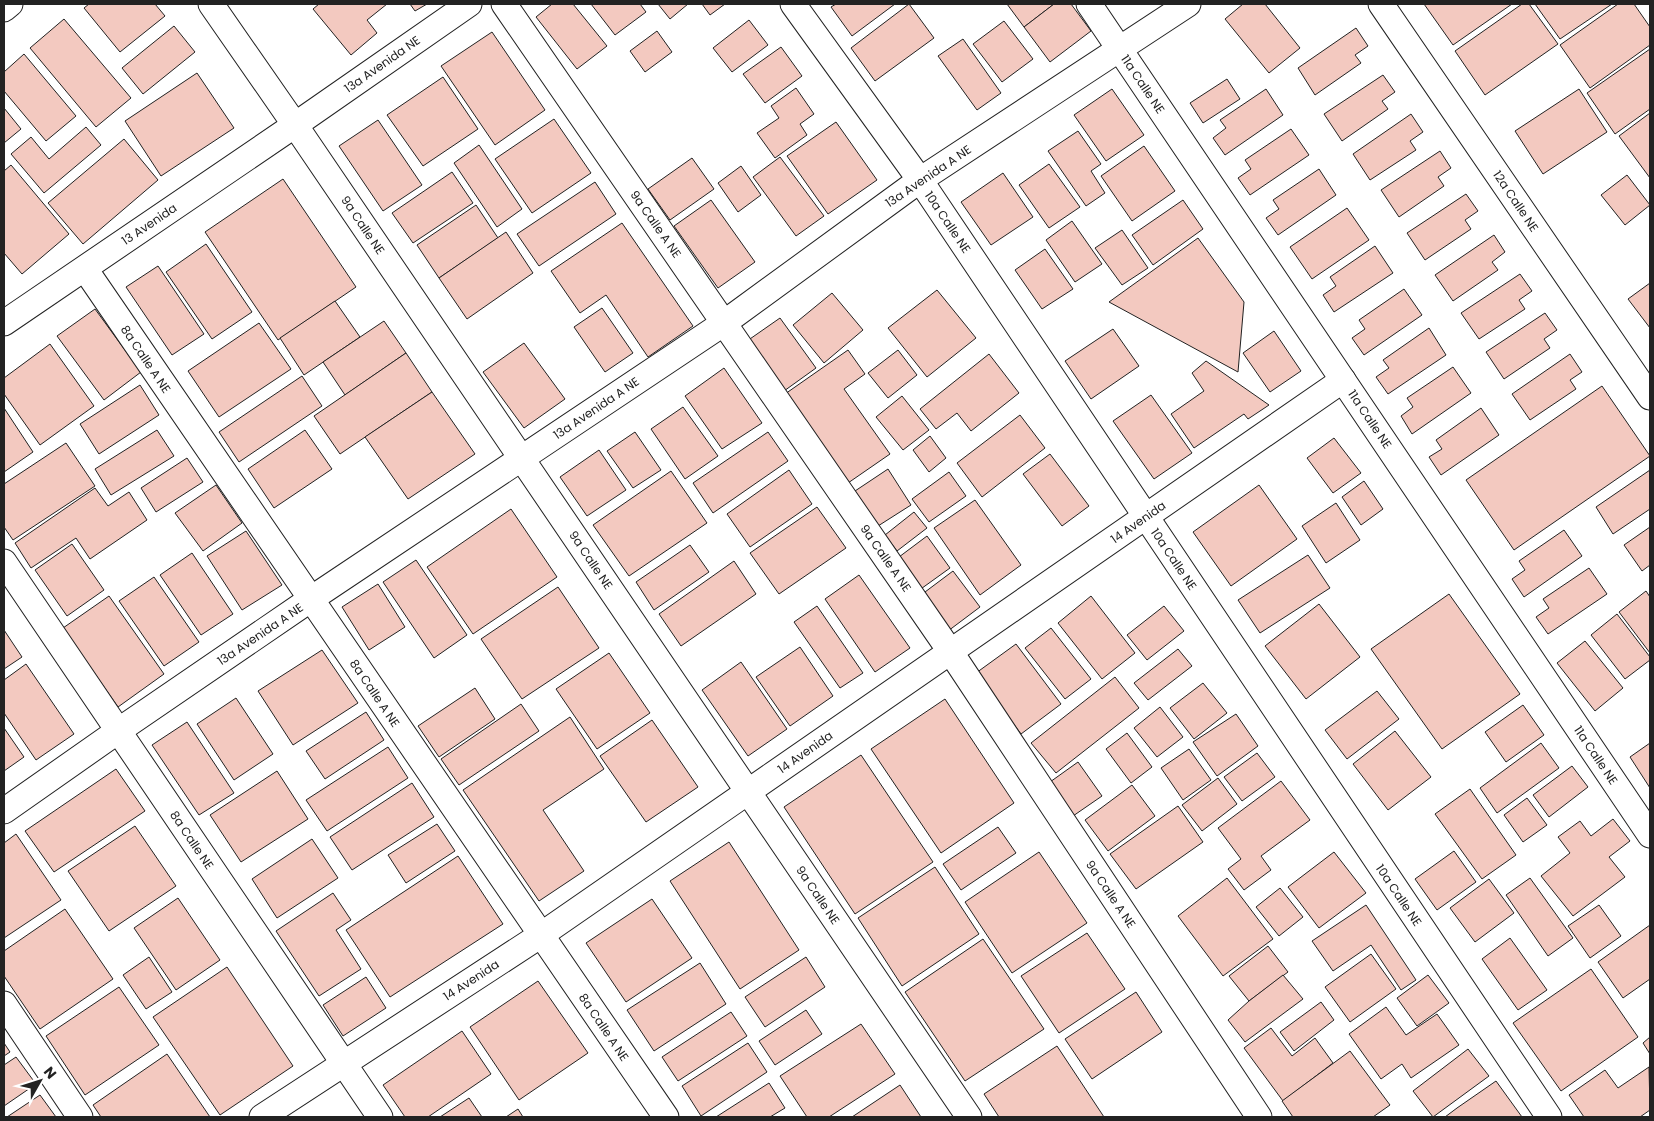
<svg xmlns="http://www.w3.org/2000/svg" width="1654" height="1121" font-family="Poppins,sans-serif">
<rect width="100%" height="100%" fill="#fff"/>
<g fill="#f3c9c0" stroke="#222">
<path d="M89,4H155L165,16L120,52L84,8Z"/>
<path d="M319,4H387L367,20L377,33L351,55L313,9Z"/>
<path d="M410,4H427L415,11Z"/>
<path d="M552,4H573L607,46L577,69L536,17Z"/>
<path d="M591,4H640L646,12L615,35Z"/>
<path d="M658,4H688L670,19Z"/>
<path d="M702,4H725L710,15Z"/>
<path d="M836,4H895L852,36L831,7Z"/>
<path d="M909,4L934,38L875,81L851,48Z"/>
<path d="M1007,4H1054L1024,27Z"/>
<path d="M1054,4H1071L1091,31L1050,62L1024,27Z"/>
<path d="M1243,4H1265L1300,48L1269,73L1225,19Z"/>
<path d="M1424,4H1512L1453,45Z"/>
<path d="M1522,4H1529L1558,44L1485,95L1455,51Z"/>
<path d="M1535,4H1612L1560,39Z"/>
<path d="M1618,4H1634L1650,27V45L1590,88L1560,45Z"/>
<path d="M64,19L131,98L96,127L30,48Z"/>
<path d="M749,20L768,45L732,72L713,48Z"/>
<path d="M1004,21L1033,59L1002,82L973,44Z"/>
<path d="M174,26L195,52L143,94L122,68Z"/>
<path d="M1356,28L1368,46L1355,55L1361,63L1315,95L1298,68Z"/>
<path d="M657,31L672,52L645,72L630,51Z"/>
<path d="M492,32L545,110L495,145L441,66Z"/>
<path d="M963,39L1001,93L977,110L938,56Z"/>
<path d="M781,47L802,76L765,103L743,74Z"/>
<path d="M1650,49V109L1615,134L1587,93Z"/>
<path d="M24,54L76,116L46,141L4,91V72Z"/>
<path d="M197,73L234,128L161,176L125,121Z"/>
<path d="M1383,75L1395,92L1382,101L1388,109L1342,141L1324,114Z"/>
<path d="M443,77L478,129L423,166L387,115Z"/>
<path d="M1227,79L1240,99L1203,123L1190,103Z"/>
<path d="M796,88L814,114L800,124L807,135L775,158L757,133L779,118L771,106Z"/>
<path d="M1112,89L1144,135L1106,161L1074,115Z"/>
<path d="M1266,89L1283,115L1225,155L1213,138L1226,128L1220,120Z"/>
<path d="M1579,89L1607,132L1543,174L1515,131Z"/>
<path d="M4,108L21,129L4,143Z"/>
<path d="M1650,113V178L1619,136Z"/>
<path d="M1411,114L1423,132L1410,141L1416,150L1370,180L1353,154Z"/>
<path d="M554,119L591,173L532,213L495,159Z"/>
<path d="M378,120L422,185L383,211L339,146Z"/>
<path d="M836,122L877,180L828,214L787,156Z"/>
<path d="M86,127L101,145L44,193L11,154L31,137L49,159Z"/>
<path d="M1291,129L1309,155L1250,195L1238,178L1251,169L1245,160Z"/>
<path d="M1078,131L1101,164L1091,171L1105,193L1086,206L1048,151Z"/>
<path d="M124,139L158,180L83,244L48,203Z"/>
<path d="M479,145L522,209L497,227L454,163Z"/>
<path d="M1144,146L1175,191L1132,221L1101,176Z"/>
<path d="M1440,151L1451,168L1438,177L1444,186L1399,217L1381,190Z"/>
<path d="M780,157L824,216L796,236L753,177Z"/>
<path d="M692,158L714,189L670,220L648,189Z"/>
<path d="M1049,164L1080,207L1049,228L1019,185Z"/>
<path d="M11,165L69,234L22,274L4,253V171Z"/>
<path d="M741,166L761,195L738,212L718,183Z"/>
<path d="M1319,169L1336,195L1278,235L1266,218L1279,209L1273,200Z"/>
<path d="M452,172L473,203L413,243L392,213Z"/>
<path d="M1003,173L1033,217L991,245L961,202Z"/>
<path d="M1627,175L1650,205L1625,225L1601,195Z"/>
<path d="M283,179L356,287L278,340L205,232Z"/>
<path d="M595,182L616,214L539,266L517,234Z"/>
<path d="M1466,194L1478,211L1465,220L1471,229L1425,260L1407,233Z"/>
<path d="M711,200L755,262L718,288L674,226Z"/>
<path d="M1183,200L1203,229L1153,265L1132,235Z"/>
<path d="M476,205L498,238L439,278L417,245Z"/>
<path d="M1347,208L1369,240L1312,279L1290,247Z"/>
<path d="M1072,221L1102,264L1075,282L1046,240Z"/>
<path d="M622,223L693,326L648,357L606,295L580,313L551,271Z"/>
<path d="M1122,230L1148,268L1122,285L1095,248Z"/>
<path d="M506,232L533,273L467,319L439,278Z"/>
<path d="M1494,235L1505,252L1492,262L1498,270L1453,301L1435,275Z"/>
<path d="M1198,238L1244,302L1238,372L1109,302Z"/>
<path d="M206,244L252,312L212,339L166,272Z"/>
<path d="M1375,246L1393,273L1334,312L1323,295L1336,286L1330,277Z"/>
<path d="M1045,249L1073,289L1042,309L1015,270Z"/>
<path d="M158,266L204,334L172,355L126,287Z"/>
<path d="M1520,274L1532,291L1519,300L1525,309L1479,339L1461,313Z"/>
<path d="M1650,283V328L1628,299Z"/>
<path d="M1404,289L1422,315L1364,355L1352,338L1365,329L1359,320Z"/>
<path d="M937,290L976,338L927,377L888,328Z"/>
<path d="M832,293L863,330L824,363L793,325Z"/>
<path d="M335,301L360,337L304,375L280,338Z"/>
<path d="M602,308L633,353L605,372L574,327Z"/>
<path d="M95,309L141,372L104,400L57,336Z"/>
<path d="M1545,313L1557,330L1544,339L1550,348L1504,379L1486,352Z"/>
<path d="M780,318L816,368L784,391L747,341Z"/>
<path d="M384,321L406,353L345,395L323,362Z"/>
<path d="M259,323L291,369L219,417L188,371Z"/>
<path d="M1429,328L1446,355L1388,394L1376,377L1389,368L1383,360Z"/>
<path d="M1113,329L1139,366L1091,399L1065,361Z"/>
<path d="M1274,331L1301,371L1270,392L1243,353Z"/>
<path d="M524,343L565,399L524,428L483,372Z"/>
<path d="M50,344L94,406L40,445L4,394V378Z"/>
<path d="M848,350L865,374L844,389L890,454L848,483L785,394Z"/>
<path d="M898,350L917,375L888,398L868,373Z"/>
<path d="M406,353L432,392L340,454L314,416Z"/>
<path d="M989,354L1019,393L971,431L957,413L936,429L920,409Z"/>
<path d="M1570,354L1582,372L1570,380L1576,389L1530,420L1512,394Z"/>
<path d="M1206,361L1269,405L1248,419L1244,414L1194,448L1171,414L1204,391L1192,373Z"/>
<path d="M1453,367L1471,393L1412,434L1401,416L1413,407L1407,398Z"/>
<path d="M724,368L762,423L722,449L685,396Z"/>
<path d="M302,376L322,406L239,462L219,432Z"/>
<path d="M140,385L159,415L99,454L80,424Z"/>
<path d="M1602,386L1650,456L1514,550L1466,480Z"/>
<path d="M432,392L475,454L408,499L365,437Z"/>
<path d="M1151,395L1192,453L1154,479L1113,421Z"/>
<path d="M902,396L929,430L903,450L876,417Z"/>
<path d="M683,407L718,456L685,479L651,429Z"/>
<path d="M4,408L33,452L4,472Z"/>
<path d="M1481,408L1499,435L1441,475L1429,457L1442,449L1436,440Z"/>
<path d="M1020,415L1045,448L982,497L957,463Z"/>
<path d="M157,430L174,456L111,495L95,469Z"/>
<path d="M305,430L332,469L274,508L248,469Z"/>
<path d="M635,432L661,470L633,488L607,451Z"/>
<path d="M768,432L788,461L713,513L693,483Z"/>
<path d="M930,436L946,458L929,472L913,450Z"/>
<path d="M1334,438L1361,473L1333,493L1307,458Z"/>
<path d="M66,443L95,486L13,540L4,527V484Z"/>
<path d="M599,450L626,490L587,516L560,477Z"/>
<path d="M1050,454L1089,506L1062,526L1023,474Z"/>
<path d="M187,458L203,482L156,512L141,488Z"/>
<path d="M888,469L911,505L878,526L855,491Z"/>
<path d="M789,470L812,504L750,547L727,514Z"/>
<path d="M1650,470V509L1613,534L1596,507Z"/>
<path d="M671,471L707,523L629,576L593,525Z"/>
<path d="M949,472L966,496L929,522L912,499Z"/>
<path d="M1364,481L1383,509L1361,525L1342,497Z"/>
<path d="M216,485L242,523L203,551L175,513Z"/>
<path d="M1259,485L1297,539L1231,586L1193,532Z"/>
<path d="M95,488L108,506L129,492L147,520L90,559L76,538L31,568L15,543Z"/>
<path d="M975,500L1021,565L980,595L934,528Z"/>
<path d="M1336,503L1360,540L1326,563L1302,526Z"/>
<path d="M817,507L846,548L779,594L750,553Z"/>
<path d="M511,509L557,577L473,634L427,567Z"/>
<path d="M914,512L927,528L897,551L885,535Z"/>
<path d="M1650,527V565L1642,571L1624,545Z"/>
<path d="M1564,530L1582,556L1524,597L1512,579L1525,570L1519,561Z"/>
<path d="M246,531L282,585L242,610L207,556Z"/>
<path d="M927,536L950,568L918,591L895,560Z"/>
<path d="M72,544L104,590L67,616L35,570Z"/>
<path d="M690,545L709,572L654,610L636,582Z"/>
<path d="M192,553L233,614L201,635L160,575Z"/>
<path d="M1308,555L1330,588L1260,633L1238,600Z"/>
<path d="M416,560L467,635L434,658L383,582Z"/>
<path d="M734,561L756,594L681,646L659,614Z"/>
<path d="M1589,568L1607,594L1548,634L1536,617L1549,608L1543,599Z"/>
<path d="M953,571L980,607L948,631L921,595Z"/>
<path d="M859,575L910,648L875,672L825,599Z"/>
<path d="M154,577L199,642L164,666L119,601Z"/>
<path d="M378,584L405,627L369,650L342,607Z"/>
<path d="M558,587L599,648L522,699L481,639Z"/>
<path d="M1646,591L1650,597V653L1619,612Z"/>
<path d="M1449,594L1520,694L1442,749L1371,649Z"/>
<path d="M109,596L164,674L118,707L63,628Z"/>
<path d="M1091,596L1135,653L1102,679L1058,623Z"/>
<path d="M1319,604L1360,657L1306,699L1265,646Z"/>
<path d="M817,606L863,673L840,688L794,622Z"/>
<path d="M1164,606L1184,631L1147,660L1127,635Z"/>
<path d="M1617,614L1650,657V660L1625,679L1591,635Z"/>
<path d="M1051,628L1091,679L1065,699L1025,648Z"/>
<path d="M4,630L22,657L4,669Z"/>
<path d="M1585,641L1623,688L1595,711L1557,663Z"/>
<path d="M1016,644L1061,704L1021,734L976,673Z"/>
<path d="M800,647L833,696L790,726L756,677Z"/>
<path d="M1178,649L1192,666L1148,700L1134,683Z"/>
<path d="M322,650L358,703L293,745L258,691Z"/>
<path d="M609,653L650,713L597,749L556,689Z"/>
<path d="M741,662L787,729L748,756L702,690Z"/>
<path d="M26,664L74,734L36,760L4,713V680Z"/>
<path d="M1115,677L1139,708L1056,773L1031,743Z"/>
<path d="M1203,683L1227,713L1194,739L1170,708Z"/>
<path d="M475,688L495,719L439,757L418,726Z"/>
<path d="M1377,691L1399,719L1347,759L1325,730Z"/>
<path d="M236,698L273,754L234,780L197,724Z"/>
<path d="M945,699L1014,803L941,853L871,749Z"/>
<path d="M521,704L539,731L459,785L441,759Z"/>
<path d="M1523,705L1544,735L1506,762L1485,732Z"/>
<path d="M1160,707L1183,737L1157,757L1134,728Z"/>
<path d="M366,712L384,740L325,779L306,751Z"/>
<path d="M1236,714L1258,746L1217,776L1193,742Z"/>
<path d="M570,717L604,769L543,810L584,871L539,901L463,790Z"/>
<path d="M652,720L698,787L646,822L600,756Z"/>
<path d="M187,722L234,793L199,815L152,745Z"/>
<path d="M4,728L24,757L4,771Z"/>
<path d="M1395,731L1431,777L1388,810L1353,764Z"/>
<path d="M1127,733L1152,767L1131,783L1106,749Z"/>
<path d="M1541,743L1559,768L1497,813L1480,788Z"/>
<path d="M1650,743V788L1630,757Z"/>
<path d="M388,747L408,778L327,831L306,800Z"/>
<path d="M1189,749L1211,780L1183,800L1161,768Z"/>
<path d="M1257,753L1275,777L1242,801L1224,777Z"/>
<path d="M861,755L933,862L855,914L784,807Z"/>
<path d="M1078,762L1102,796L1073,816L1050,782Z"/>
<path d="M1572,766L1588,787L1549,817L1533,795Z"/>
<path d="M116,769L145,811L54,872L25,831Z"/>
<path d="M277,771L308,819L241,862L210,815Z"/>
<path d="M1218,778L1237,804L1202,831L1182,805Z"/>
<path d="M1281,781L1310,820L1261,856L1271,870L1244,890L1228,869L1241,859L1218,828Z"/>
<path d="M412,783L434,817L352,870L330,837Z"/>
<path d="M1132,785L1155,816L1108,851L1085,820Z"/>
<path d="M1470,789L1516,855L1482,879L1435,814Z"/>
<path d="M1527,798L1547,825L1523,842L1504,815Z"/>
<path d="M1178,806L1203,842L1136,889L1110,854Z"/>
<path d="M1613,819L1630,841L1609,857L1625,877L1573,916L1541,876L1570,853L1558,837L1580,821L1591,836Z"/>
<path d="M437,824L455,851L406,883L388,855Z"/>
<path d="M135,826L176,886L109,931L68,871Z"/>
<path d="M998,827L1016,853L961,890L943,864Z"/>
<path d="M16,834L61,900L4,938V843Z"/>
<path d="M312,839L338,878L277,918L252,879Z"/>
<path d="M729,842L799,950L740,989L670,881Z"/>
<path d="M1454,851L1476,882L1437,910L1415,879Z"/>
<path d="M1039,852L1087,923L1012,973L965,902Z"/>
<path d="M1334,852L1366,893L1319,928L1288,887Z"/>
<path d="M458,856L503,924L390,997L346,930Z"/>
<path d="M935,867L979,934L902,986L858,918Z"/>
<path d="M1227,878L1273,939L1223,976L1178,916Z"/>
<path d="M1530,878L1573,938L1548,956L1506,895Z"/>
<path d="M1489,879L1514,913L1475,942L1450,908Z"/>
<path d="M1280,888L1303,917L1279,936L1256,907Z"/>
<path d="M333,893L351,920L336,930L361,969L319,996L276,931Z"/>
<path d="M178,898L220,960L176,990L134,928Z"/>
<path d="M652,899L692,958L626,1002L586,943Z"/>
<path d="M1366,905L1416,980L1401,990L1371,945L1333,971L1312,941Z"/>
<path d="M1599,905L1621,936L1590,958L1568,926Z"/>
<path d="M65,909L113,979L40,1029L4,976V951Z"/>
<path d="M1650,925V979L1623,998L1598,962Z"/>
<path d="M1087,933L1125,989L1059,1033L1021,976Z"/>
<path d="M1510,938L1547,990L1518,1010L1482,959Z"/>
<path d="M983,939L1044,1029L965,1081L905,992Z"/>
<path d="M1268,946L1288,972L1249,1001L1229,976Z"/>
<path d="M1371,954L1396,989L1350,1022L1325,987Z"/>
<path d="M149,957L172,992L146,1009L123,975Z"/>
<path d="M806,957L825,987L765,1027L745,997Z"/>
<path d="M700,963L726,1004L654,1051L627,1010Z"/>
<path d="M227,967L293,1066L220,1115L153,1017Z"/>
<path d="M1591,969L1638,1037L1561,1091L1513,1023Z"/>
<path d="M1283,975L1303,999L1245,1042L1228,1020L1249,1001Z"/>
<path d="M1428,975L1449,1003L1417,1026L1397,998Z"/>
<path d="M366,977L386,1008L343,1036L323,1005Z"/>
<path d="M538,981L588,1053L519,1100L470,1027Z"/>
<path d="M119,987L159,1045L85,1095L46,1036Z"/>
<path d="M1136,992L1162,1032L1092,1079L1065,1039Z"/>
<path d="M1321,1002L1334,1020L1294,1051L1280,1032Z"/>
<path d="M1386,1007L1406,1035L1437,1014L1459,1045L1411,1078L1402,1064L1381,1079L1349,1034Z"/>
<path d="M806,1010L822,1034L775,1065L759,1041Z"/>
<path d="M731,1012L747,1036L678,1081L662,1057Z"/>
<path d="M861,1024L895,1074L829,1117H807L780,1076Z"/>
<path d="M1271,1028L1292,1056L1315,1038L1333,1063L1283,1101L1244,1048Z"/>
<path d="M462,1031L491,1074L428,1117H405L383,1085Z"/>
<path d="M1650,1037V1054L1643,1043Z"/>
<path d="M4,1043L10,1052L4,1056Z"/>
<path d="M748,1043L767,1072L701,1116L682,1086Z"/>
<path d="M1057,1046L1104,1117H999L984,1094Z"/>
<path d="M1468,1049L1489,1076L1433,1117L1413,1091Z"/>
<path d="M1350,1051L1390,1105L1373,1117H1293L1282,1101Z"/>
<path d="M167,1054L210,1117H101L93,1105Z"/>
<path d="M16,1057L36,1084L4,1106V1065Z"/>
<path d="M1649,1067L1650,1110L1640,1117H1584L1569,1095L1605,1070L1618,1088Z"/>
<path d="M1496,1081L1522,1117H1445L1457,1108Z"/>
<path d="M769,1083L785,1108L770,1117H716Z"/>
<path d="M900,1085L921,1117H852Z"/>
<path d="M40,1095L56,1117H7Z"/>
<path d="M469,1098L482,1117H440Z"/>
<path d="M518,1109L523,1117H506Z"/>
</g>
<g fill="none" stroke-linecap="round" stroke-linejoin="round">
<defs>
<g id="minor">
<path d="M211,4L295,125L969,1117"/>
<path d="M504,4L950,651L1259,1117"/>
<path d="M793,4L920,180L1549,1117"/>
<path d="M1089,4L1650,835"/>
<path d="M1381,4L1650,397"/>
<path d="M4,9L10,4"/>
<path d="M85,269L666,1117"/>
<path d="M4,323L295,125L469,4"/>
<path d="M4,562L380,1117"/>
<path d="M4,811L118,731L311,599L724,323L920,180L1188,4"/>
<path d="M4,1004L80,1117"/>
<path d="M262,1117L541,935L1343,380"/>
</g>
</defs>
<use href="#minor" stroke="#222" stroke-width="27"/>
<use href="#minor" stroke="#fff" stroke-width="25"/>
</g>
<g text-anchor="middle" dominant-baseline="central" stroke-width="4" stroke-linejoin="round" paint-order="stroke">
<g font-size="12" fill="#222" stroke="#fff">
<text transform="translate(382 64) rotate(-35)">13a Avenida NE</text>
<text transform="translate(1143 84) rotate(56)">11a Calle NE</text>
<text transform="translate(928 176) rotate(-34)">13a Avenida A NE</text>
<text transform="translate(1516 201) rotate(56)">12a Calle NE</text>
<text transform="translate(948 222) rotate(56)">10a Calle NE</text>
<text transform="translate(149 224) rotate(-34)">13 Avenida</text>
<text transform="translate(656 224) rotate(55)">9a Calle A NE</text>
<text transform="translate(363 225) rotate(56)">9a Calle NE</text>
<text transform="translate(146 359) rotate(56)">8a Calle A NE</text>
<text transform="translate(596 408) rotate(-34)">13a Avenida A NE</text>
<text transform="translate(1370 419) rotate(56)">11a Calle NE</text>
<text transform="translate(1138 522) rotate(-35)">14 Avenida</text>
<text transform="translate(886 558) rotate(55)">9a Calle A NE</text>
<text transform="translate(1174 559) rotate(56)">10a Calle NE</text>
<text transform="translate(591 560) rotate(56)">9a Calle NE</text>
<text transform="translate(260 634) rotate(-34)">13a Avenida A NE</text>
<text transform="translate(375 693) rotate(56)">8a Calle A NE</text>
<text transform="translate(805 752) rotate(-35)">14 Avenida</text>
<text transform="translate(1596 755) rotate(56)">11a Calle NE</text>
<text transform="translate(192 840) rotate(56)">8a Calle NE</text>
<text transform="translate(1111 894) rotate(56)">9a Calle A NE</text>
<text transform="translate(818 895) rotate(56)">9a Calle NE</text>
<text transform="translate(1399 895) rotate(56)">10a Calle NE</text>
<text transform="translate(471 980) rotate(-33)">14 Avenida</text>
<text transform="translate(604 1027) rotate(56)">8a Calle A NE</text>
</g>
</g>
<rect width="1654" height="1121" fill="none" stroke="#222222" stroke-width="10"/>
<g transform="translate(40 1081) rotate(51)" stroke="#ffffff" stroke-width="4" paint-order="stroke">
<path d="M0-4L9 19L0 12L-9 19Z" fill="#222222"/>
<text y="-8" font-size="14" font-weight="bold" text-anchor="middle" fill="#222222">N</text>
</g>
</svg>
